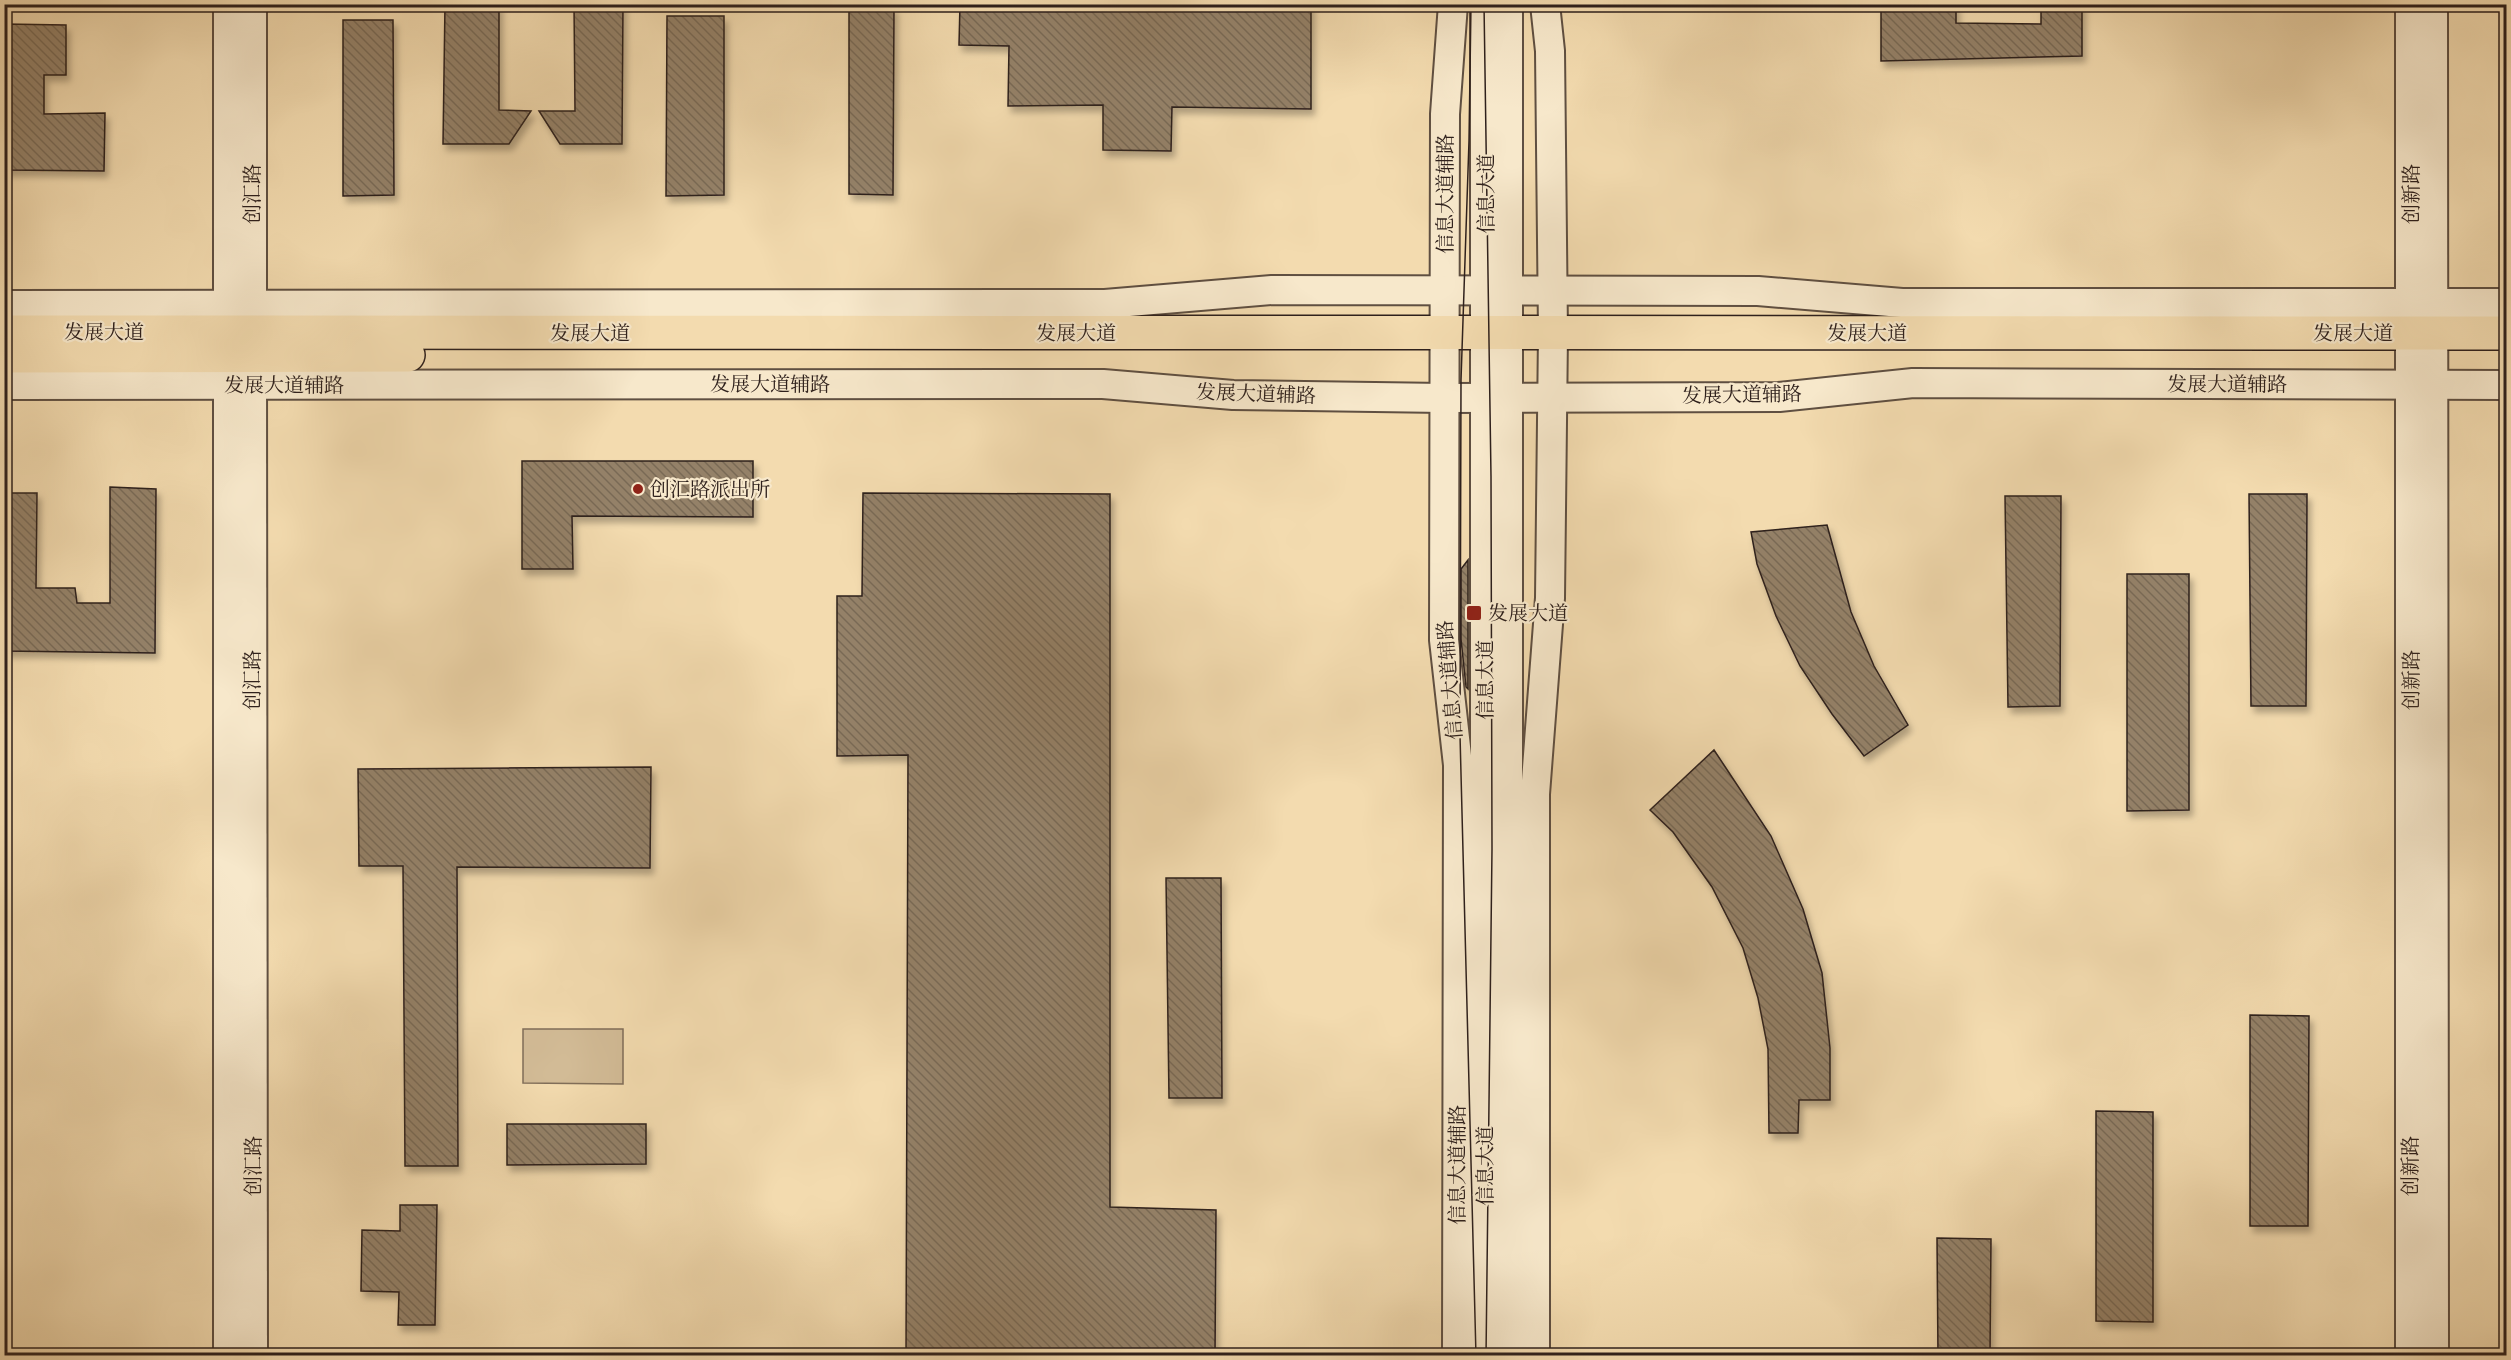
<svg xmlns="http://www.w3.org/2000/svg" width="2511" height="1360" font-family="'IM FELL French Canon','Noto Serif SC',serif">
<defs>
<pattern id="building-back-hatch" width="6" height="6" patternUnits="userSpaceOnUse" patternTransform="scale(1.5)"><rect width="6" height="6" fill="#948168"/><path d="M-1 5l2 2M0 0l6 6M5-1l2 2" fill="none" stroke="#796955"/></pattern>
<filter id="shadow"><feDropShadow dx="3.5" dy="6" stdDeviation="3" flood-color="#0004"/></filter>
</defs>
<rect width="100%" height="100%" fill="#f3dbaf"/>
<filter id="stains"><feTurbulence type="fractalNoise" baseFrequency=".00333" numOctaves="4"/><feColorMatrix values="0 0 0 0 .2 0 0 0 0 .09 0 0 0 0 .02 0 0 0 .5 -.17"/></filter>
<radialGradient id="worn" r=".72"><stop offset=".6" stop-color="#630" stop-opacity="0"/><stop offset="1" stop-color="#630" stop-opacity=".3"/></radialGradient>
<path fill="#d2bb96" stroke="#806e59" stroke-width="1.5" d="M523,1029H623V1084L523,1083Z"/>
<g fill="url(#building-back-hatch)" stroke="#2e201c" stroke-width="1.5" filter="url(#shadow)">
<path d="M445,4H499V110L531,111L509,144H443Z"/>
<path d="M574,4H623L622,144H560L539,111H575Z"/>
<path d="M960,4H1311V109L1172,107L1171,151L1103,150V105L1008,106L1009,46L959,45Z"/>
<path d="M1881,4H1956V23L2041,24V4H2082V56L1881,61Z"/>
<path d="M849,7H894L893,195L849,194Z"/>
<path d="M667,16H724V195L666,196Z"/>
<path d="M343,20H393L394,195L343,196Z"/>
<path d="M4,24L66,25V75H44V114L105,113L104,171L4,170Z"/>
<path d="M522,461H753V517L572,516L573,569H522Z"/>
<path d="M110,487L156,489L155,653L4,651V493H37L36,588H75L77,603H110Z"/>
<path d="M863,493L1110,494V1207L1216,1210L1215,1356H906L908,755L837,756V596H862Z"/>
<path d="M2249,494H2307L2306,706H2251Z"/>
<path d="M2005,496H2061L2060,706L2008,707Z"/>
<path d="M1827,525L1851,612L1874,666L1908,725L1864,756L1832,714L1800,666L1776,616L1757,564L1751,532Z"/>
<path d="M1468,560V689L1466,687L1461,639V569Z"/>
<path d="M2127,574H2189V810L2127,811Z"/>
<path d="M1714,750L1771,836L1803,909L1822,973L1830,1048V1100H1799L1798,1133H1769L1768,1049L1758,998L1743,948L1712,887L1673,832L1650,810Z"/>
<path d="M651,767L650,868L457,867L458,1166H405L403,866H359L358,769Z"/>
<path d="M1166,878H1221L1222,1098H1169Z"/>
<path d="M2250,1015L2309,1016L2308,1226H2250Z"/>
<path d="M2096,1111L2153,1112V1322L2096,1321Z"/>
<path d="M507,1124H646V1164L507,1165Z"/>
<path d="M400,1205H437L435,1325H398L399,1292L361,1291L362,1230L400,1231Z"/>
<path d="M1937,1238L1991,1239L1990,1356H1938Z"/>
</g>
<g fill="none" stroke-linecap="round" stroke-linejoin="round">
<defs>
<g id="minor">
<path d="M228,4V323"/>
<path d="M252,4V324"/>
<path d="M1453,4L1445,114L1444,640L1458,765L1457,1356"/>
<path d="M1485,4V1356"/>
<path d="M1508,4V1356"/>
<path d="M2433,4L2434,1356"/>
<path d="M4,305L1105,304L1272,290L1758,291L1902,303H2506"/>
<path d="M228,367V1356"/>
<path d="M252,368L253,1356"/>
<path d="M4,385L1103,384L1233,395L1444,398L1779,397L1913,383L2506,385"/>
<path d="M1535,1356V794L1550,598L1553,333L1550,51L1545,4"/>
<path d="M2410,1356V4"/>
</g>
<g id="major">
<path d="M4,332L2506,333"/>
<path d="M4,356L408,355"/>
</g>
</defs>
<use href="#minor" stroke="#5f4f41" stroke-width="32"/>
<use href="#major" stroke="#2e201c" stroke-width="36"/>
<use href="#minor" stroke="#f7e8cb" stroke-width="28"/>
<use href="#major" stroke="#f3dbaf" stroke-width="33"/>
<g stroke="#2e201c" stroke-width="1.5">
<path d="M1471,4L1469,141L1461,380L1460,735L1476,1356"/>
<path d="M1484,4L1491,476L1492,849L1486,1356"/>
</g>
</g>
<g fill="#8f2418" stroke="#f7e8cb" stroke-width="2">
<circle cx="638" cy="489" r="6"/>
<rect x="1466" y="605" width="16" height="16" rx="3"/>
</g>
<g text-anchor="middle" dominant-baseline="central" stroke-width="4.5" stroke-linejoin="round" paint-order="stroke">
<g font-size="20" fill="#2e201c" stroke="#f7e8cb">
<text transform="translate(252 194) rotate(-90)">创汇路</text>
<text transform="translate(1445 194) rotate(-90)">信息大道辅路</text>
<text transform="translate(1486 194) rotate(-90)">信息大道</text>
<text transform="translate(2411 194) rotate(-90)">创新路</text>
<text x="104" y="332">发展大道</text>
<text x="590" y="333">发展大道</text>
<text x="1076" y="333">发展大道</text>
<text x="1867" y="333">发展大道</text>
<text x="2353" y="333">发展大道</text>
<text x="770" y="384">发展大道辅路</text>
<text x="2227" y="384">发展大道辅路</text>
<text x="284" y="385">发展大道辅路</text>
<text transform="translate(1256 394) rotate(2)">发展大道辅路</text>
<text transform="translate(1742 395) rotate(-1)">发展大道辅路</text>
<text transform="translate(252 680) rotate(-90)">创汇路</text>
<text transform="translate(1450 680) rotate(-95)">信息大道辅路</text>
<text transform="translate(1485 680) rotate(-90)">信息大道</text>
<text transform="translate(2411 680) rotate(-90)">创新路</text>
<text transform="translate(1457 1165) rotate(-90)">信息大道辅路</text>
<text transform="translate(253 1166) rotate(-90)">创汇路</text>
<text transform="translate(1485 1166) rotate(-90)">信息大道</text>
<text transform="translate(2410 1166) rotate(-90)">创新路</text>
</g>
<g font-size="20" fill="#2e201c" stroke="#f7e8cb" text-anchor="start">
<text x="650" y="489">创汇路派出所</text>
<text x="1488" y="613">发展大道</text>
</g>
</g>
<rect width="2511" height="1360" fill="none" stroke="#f3dbaf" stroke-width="24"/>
<rect x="6" y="6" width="2499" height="1348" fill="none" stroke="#2e201c" stroke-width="3"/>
<rect x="12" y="12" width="2487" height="1336" fill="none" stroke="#2e201c" stroke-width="1.5"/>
<rect width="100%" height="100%" filter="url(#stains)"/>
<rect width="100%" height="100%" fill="url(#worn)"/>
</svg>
